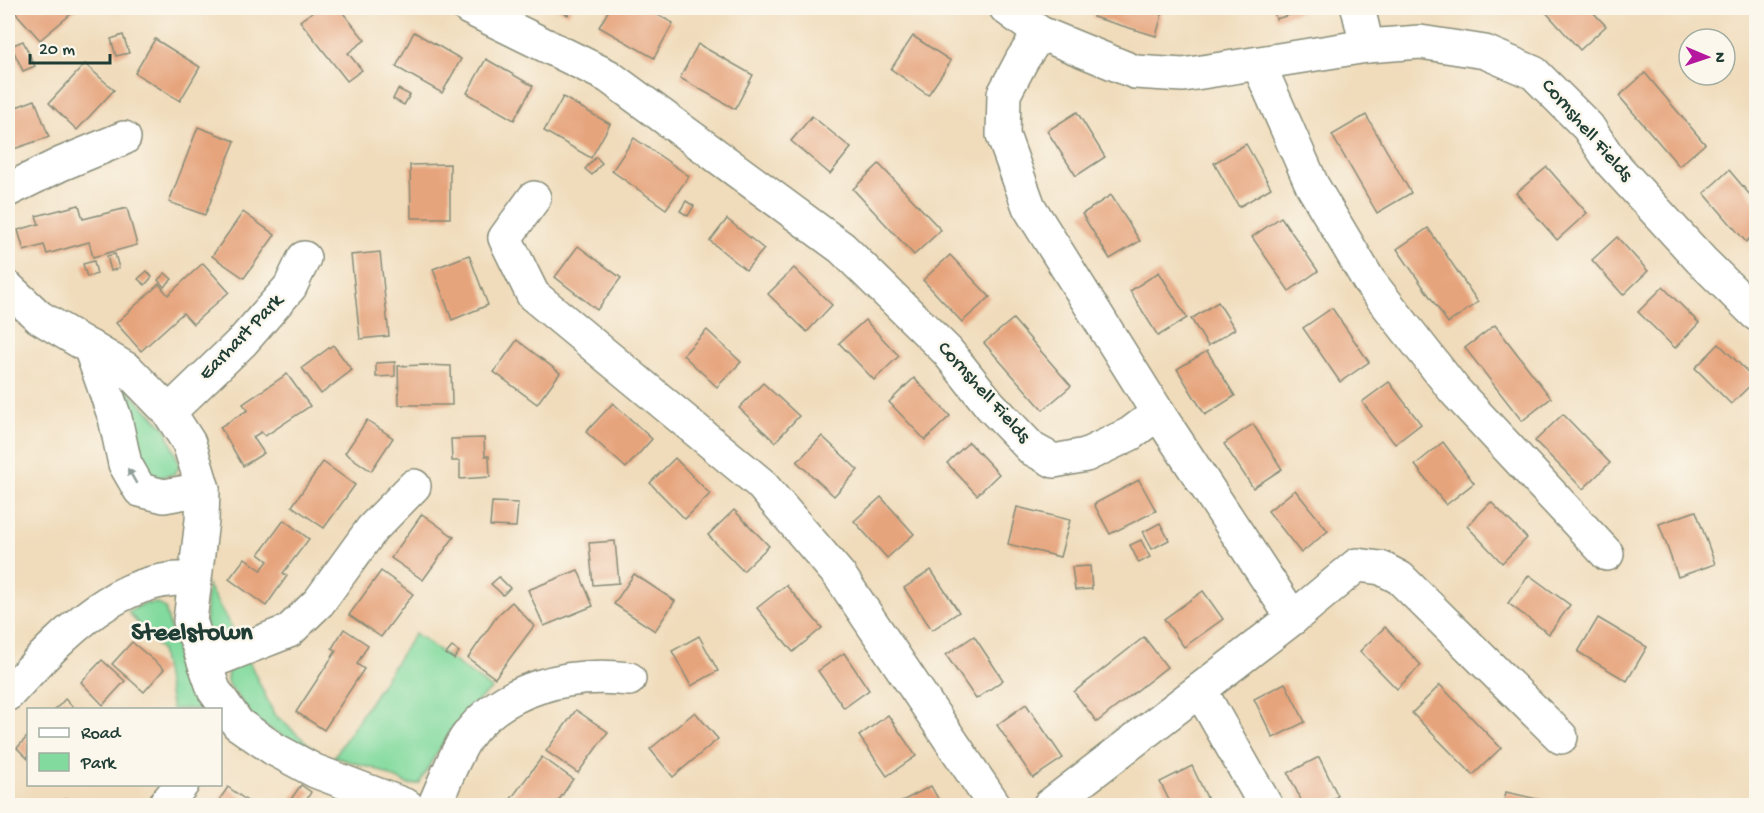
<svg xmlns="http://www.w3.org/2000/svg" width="1764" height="813" font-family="'Gochi Hand',sans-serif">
<rect width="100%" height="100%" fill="#fbf7ec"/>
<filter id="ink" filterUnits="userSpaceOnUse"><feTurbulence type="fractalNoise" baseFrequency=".0167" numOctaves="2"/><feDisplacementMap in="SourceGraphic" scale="12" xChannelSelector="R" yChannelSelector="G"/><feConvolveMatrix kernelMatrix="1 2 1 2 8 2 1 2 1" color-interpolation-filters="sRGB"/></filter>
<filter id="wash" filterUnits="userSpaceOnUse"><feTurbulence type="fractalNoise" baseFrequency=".008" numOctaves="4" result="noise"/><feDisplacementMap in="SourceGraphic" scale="24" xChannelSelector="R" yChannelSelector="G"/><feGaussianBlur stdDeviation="1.35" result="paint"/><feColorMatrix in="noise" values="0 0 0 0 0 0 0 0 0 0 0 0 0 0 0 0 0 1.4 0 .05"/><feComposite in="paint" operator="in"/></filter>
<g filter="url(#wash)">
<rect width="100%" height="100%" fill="#f0dcbb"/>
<g fill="#82da9e" stroke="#508c69" stroke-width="1.5">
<path d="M112,375L166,429L180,466L174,474L161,477L146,475L138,463Z"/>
<path d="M207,584L238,639L214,640L205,631Z"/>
<path d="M158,603L165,608L175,646L203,709H172L161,650L128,612L143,604Z"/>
<path d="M415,633L492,689C457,715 440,747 419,784L409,785L376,769L334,757Z"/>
<path d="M247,657L274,714L328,761L256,721L227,682C226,667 236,663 247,657Z"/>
</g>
<g id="blocks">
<g fill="#e6a47d">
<path d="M18,8H78L40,40L14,11Z"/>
<path d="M318,8H339L365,40L348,53L362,70L347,81L300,21Z"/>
<path d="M555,8H572L568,15Z"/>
<path d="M610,8H645L673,23L654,58L599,27Z"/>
<path d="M1096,8H1164L1156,36L1093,17Z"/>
<path d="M1273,8H1312L1276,19Z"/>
<path d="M1544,8H1589L1606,26L1580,50L1543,9Z"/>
<path d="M414,32L461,59L442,93L396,67Z"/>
<path d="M123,35L129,53L116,56L111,39Z"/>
<path d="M913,36L951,61L928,95L891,69Z"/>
<path d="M8,37L11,46L23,41L35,66L23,71L14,52L8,55Z"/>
<path d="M155,39L200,67L180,101L135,73Z"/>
<path d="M698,44L753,75L735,109L680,78Z"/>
<path d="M486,59L533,86L514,120L467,93Z"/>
<path d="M85,64L114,90L77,130L49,103Z"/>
<path d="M1645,73L1705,144L1679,166L1619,96Z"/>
<path d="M398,89L410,95L404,105L393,99Z"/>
<path d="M563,97L610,124L591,158L544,131Z"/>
<path d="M35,100L49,137L8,151V110Z"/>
<path d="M1077,112L1105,157L1076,176L1047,131Z"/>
<path d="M1366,115L1411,193L1377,213L1332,135Z"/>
<path d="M812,116L851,148L830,174L791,141Z"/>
<path d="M198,127L235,141L205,215L169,202Z"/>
<path d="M634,138L689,176L666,209L612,171Z"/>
<path d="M1246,144L1271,188L1239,207L1214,163Z"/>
<path d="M596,157L602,163L592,175L585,169Z"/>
<path d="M450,164V218H411L410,165Z"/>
<path d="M879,164L941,230L914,255L853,189Z"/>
<path d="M1547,167L1587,213L1557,240L1516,193Z"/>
<path d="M1729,170L1756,202V232L1746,242L1704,193Z"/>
<path d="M1111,195L1140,241L1110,259L1082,214Z"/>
<path d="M686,201L694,206L688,216L680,211Z"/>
<path d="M79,205L83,219L127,208L137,245L93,257L89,242L47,254L44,245L24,251L18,230L39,224L36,216Z"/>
<path d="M243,212L275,235L244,278L212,256Z"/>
<path d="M1281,217L1318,271L1289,291L1252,237Z"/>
<path d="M727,219L764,249L746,270L710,241Z"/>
<path d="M1428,228L1478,302L1448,323L1397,249Z"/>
<path d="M1617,237L1648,271L1623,295L1592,260Z"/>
<path d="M578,246L621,278L597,310L555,277Z"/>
<path d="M380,252L389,336L360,339L351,255Z"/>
<path d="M115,254L119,268L111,271L107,256Z"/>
<path d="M469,255L488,305L452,320L433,269Z"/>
<path d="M950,255L990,297L962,322L923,280Z"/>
<path d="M94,261L97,274L87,277L83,264Z"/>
<path d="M203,263L229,292L193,324L183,313L141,351L116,323L159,284L168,295Z"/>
<path d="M794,268L832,305L807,332L768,294Z"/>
<path d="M147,271L152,277L145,285L138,279Z"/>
<path d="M1159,272L1187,318L1158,336L1130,291Z"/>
<path d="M165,273L172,279L164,287L158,280Z"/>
<path d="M1663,287L1699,323L1675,348L1638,312Z"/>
<path d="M1218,302L1235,329L1208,346L1191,319Z"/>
<path d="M1332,308L1369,362L1340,382L1303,328Z"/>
<path d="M1013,319L1071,386L1043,410L984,343Z"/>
<path d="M865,320L899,356L874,380L839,343Z"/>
<path d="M1495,325L1551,398L1522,421L1465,348Z"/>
<path d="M707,330L741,362L717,387L683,355Z"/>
<path d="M517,340L560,373L537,404L494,372Z"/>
<path d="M1719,344L1756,380L1731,404L1695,368Z"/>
<path d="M333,345L352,370L321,394L302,368Z"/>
<path d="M1207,351L1235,396L1205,415L1177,369Z"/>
<path d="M395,362V376L376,377V363Z"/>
<path d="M425,365L451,366L452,405H399L398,366Z"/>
<path d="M287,374L310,406L265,436L261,432L253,437L264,453L243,466L220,427L248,410L243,404Z"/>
<path d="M914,378L950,416L925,440L889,402Z"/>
<path d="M1389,382L1421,424L1395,444L1362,402Z"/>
<path d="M763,383L799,416L775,442L739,408Z"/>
<path d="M613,403L652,439L626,468L586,432Z"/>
<path d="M1563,414L1610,463L1583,489L1535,441Z"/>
<path d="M367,420L393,438L371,471L345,453Z"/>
<path d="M1253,424L1282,469L1253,488L1224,444Z"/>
<path d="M822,436L858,470L834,496L797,462Z"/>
<path d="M484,438L485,456H489L490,477L460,479V461H452L451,439Z"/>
<path d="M969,442L999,474L977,495L947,463Z"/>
<path d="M1443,442L1474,483L1446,505L1415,465Z"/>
<path d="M675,458L710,494L685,519L650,483Z"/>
<path d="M323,462L355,485L324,528L292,506Z"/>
<path d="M1139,480L1156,511L1110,534L1094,504Z"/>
<path d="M1295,490L1328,531L1301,553L1268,511Z"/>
<path d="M881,497L914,534L887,558L854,521Z"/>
<path d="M492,502L518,503L516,527L490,526Z"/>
<path d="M1491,502L1527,538L1502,563L1467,526Z"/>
<path d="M1017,507L1070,520L1060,557L1008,544Z"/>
<path d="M734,510L769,546L743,571L708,535Z"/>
<path d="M1696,511L1715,564L1678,577L1659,524Z"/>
<path d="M422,514L454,537L423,580L391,558Z"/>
<path d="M284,520L309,539L283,573L287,576L266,606L229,579L245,558L261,570L268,561L259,554Z"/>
<path d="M1160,523L1169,540L1152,549L1143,532Z"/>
<path d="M1141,540L1150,557L1139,563L1130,545Z"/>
<path d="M615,541L619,583L593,585L589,543Z"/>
<path d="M1090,566L1092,589L1075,590L1072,567Z"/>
<path d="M578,570L593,606L544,626L528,590Z"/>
<path d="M931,570L959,612L932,630L904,588Z"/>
<path d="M381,571L413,594L381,637L349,615Z"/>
<path d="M634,574L675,601L655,631L614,604Z"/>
<path d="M1529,575L1570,605L1549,634L1508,603Z"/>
<path d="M499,577L510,588L503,595L491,584Z"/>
<path d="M786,585L822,628L793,652L757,608Z"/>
<path d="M1203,591L1223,619L1184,647L1164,619Z"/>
<path d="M512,602L534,626L495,678L468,658L497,616Z"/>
<path d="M1598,618L1647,647L1627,681L1578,652Z"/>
<path d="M1385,627L1421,665L1397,689L1360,651Z"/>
<path d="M344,629L368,645L357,664L364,669L324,730L296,712L336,651L332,648Z"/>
<path d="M699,636L718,671L691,686L672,651Z"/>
<path d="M974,636L1003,680L976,699L946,655Z"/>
<path d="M1144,637L1167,667L1097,722L1074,692Z"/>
<path d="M132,642L164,669L144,692L112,664Z"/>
<path d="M452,647L459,652L454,659L446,654Z"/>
<path d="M844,653L869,690L844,708L818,671Z"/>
<path d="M102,660L125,681L103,705L81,682Z"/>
<path d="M1285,683L1305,722L1273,738L1254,699Z"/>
<path d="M1440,685L1501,748L1473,775L1412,713Z"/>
<path d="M65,699L76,710H55Z"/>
<path d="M1026,704L1063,758L1033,778L997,725Z"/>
<path d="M576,710L608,732L578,773L546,751Z"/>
<path d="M695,712L718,739L673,777L650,749Z"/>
<path d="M888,715L916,756L887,776L859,736Z"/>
<path d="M28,736V759L17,748Z"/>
<path d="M542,757L573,779L555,806H518L510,800Z"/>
<path d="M1319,757L1338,796L1320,806H1304L1288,773Z"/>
<path d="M1192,766L1211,806H1172L1160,782Z"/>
<path d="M301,785L311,792L303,806L291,799Z"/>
<path d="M931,786L942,806H904L902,801Z"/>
<path d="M228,787L254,806H215Z"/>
<path d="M1506,792L1564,805V806H1503Z"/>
<path d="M68,798L70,806H46V805Z"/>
</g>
</g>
</g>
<g filter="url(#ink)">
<use href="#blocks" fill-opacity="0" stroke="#888c78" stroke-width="1.5"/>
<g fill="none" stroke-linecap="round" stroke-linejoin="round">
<defs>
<g id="minor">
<path d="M469,8L608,76L842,248L947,351L990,405L1032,449L1054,461L1086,455L1130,434L1158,413L1029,207L1003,135L1004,94L1022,60L1040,33"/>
<path d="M1006,8L1040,33L1135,72L1183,75L1367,46"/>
<path d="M1358,8L1367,46L1420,42L1485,52L1534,73L1588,127L1612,163L1701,260L1756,314"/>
<path d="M1259,65L1312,185L1369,281L1455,391L1607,554"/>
<path d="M8,190L61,164L124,138"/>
<path d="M534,198L505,238L533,295L760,483L840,576L995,806"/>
<path d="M8,288L39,317L128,370L169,412L189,443L203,489L202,520L190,621L214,690L238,724L274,749L315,771L407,806"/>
<path d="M90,347L115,418L125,464L140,490L164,496L203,489"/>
<path d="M169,412L243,341L290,287L304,258"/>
<path d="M1293,618L1357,565L1381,568L1400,578L1561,737"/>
<path d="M205,664L289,631L319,602L372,529L414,486"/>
<path d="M1200,690L1266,806"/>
<path d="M8,694C56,643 115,573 194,579"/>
<path d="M164,806L182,784"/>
<path d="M434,806C444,784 453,758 466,738C502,687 570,672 629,679"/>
<path d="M1049,806L1293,618L1158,413"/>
</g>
</defs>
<use href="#minor" stroke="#888c78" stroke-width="36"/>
<use href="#minor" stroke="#fff" stroke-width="33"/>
</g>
<defs><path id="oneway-solid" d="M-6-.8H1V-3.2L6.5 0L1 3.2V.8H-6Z" transform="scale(1.5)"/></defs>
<use fill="#8f9e9a" href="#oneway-solid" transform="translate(132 476) rotate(-120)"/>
</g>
<g text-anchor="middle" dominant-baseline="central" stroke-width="5" stroke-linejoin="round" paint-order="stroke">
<g font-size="20" fill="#1f3d34" stroke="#fbf7ec">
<text transform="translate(1586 131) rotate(49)">Cornshell Fields</text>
<text transform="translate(242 338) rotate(-46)">Earhart Park</text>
<text transform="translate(983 393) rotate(48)">Cornshell Fields</text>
</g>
<g font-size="26" font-weight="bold" fill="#1f3d34" stroke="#fbf7ec">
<text x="192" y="634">Steelstown</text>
</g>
</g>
<rect width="1764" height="813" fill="none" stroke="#fbf7ec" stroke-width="30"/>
<rect x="27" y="708" width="195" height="78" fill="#fbf7ec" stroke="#a3ada2" stroke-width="1.5"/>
<rect x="39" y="728" width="30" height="9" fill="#ffffff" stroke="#a3ada2" stroke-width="1.5"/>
<text x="81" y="738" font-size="18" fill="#1f3d34">Road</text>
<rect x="39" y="753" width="30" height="18" fill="#82da9e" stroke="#a3ada2" stroke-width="1.5"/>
<text x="81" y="768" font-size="18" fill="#1f3d34">Park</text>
<g transform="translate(1707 57) rotate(92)"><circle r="28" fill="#fbf7ec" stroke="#a3ada2" stroke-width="1.5"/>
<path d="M0-4.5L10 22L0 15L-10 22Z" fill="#b5179e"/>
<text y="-9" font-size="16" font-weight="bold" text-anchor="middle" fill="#1f3d34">N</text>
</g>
<path d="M30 54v9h80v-9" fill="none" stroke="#1f3d34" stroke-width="3"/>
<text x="39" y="54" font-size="18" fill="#1f3d34" stroke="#fbf7ec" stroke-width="4.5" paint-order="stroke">20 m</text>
</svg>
